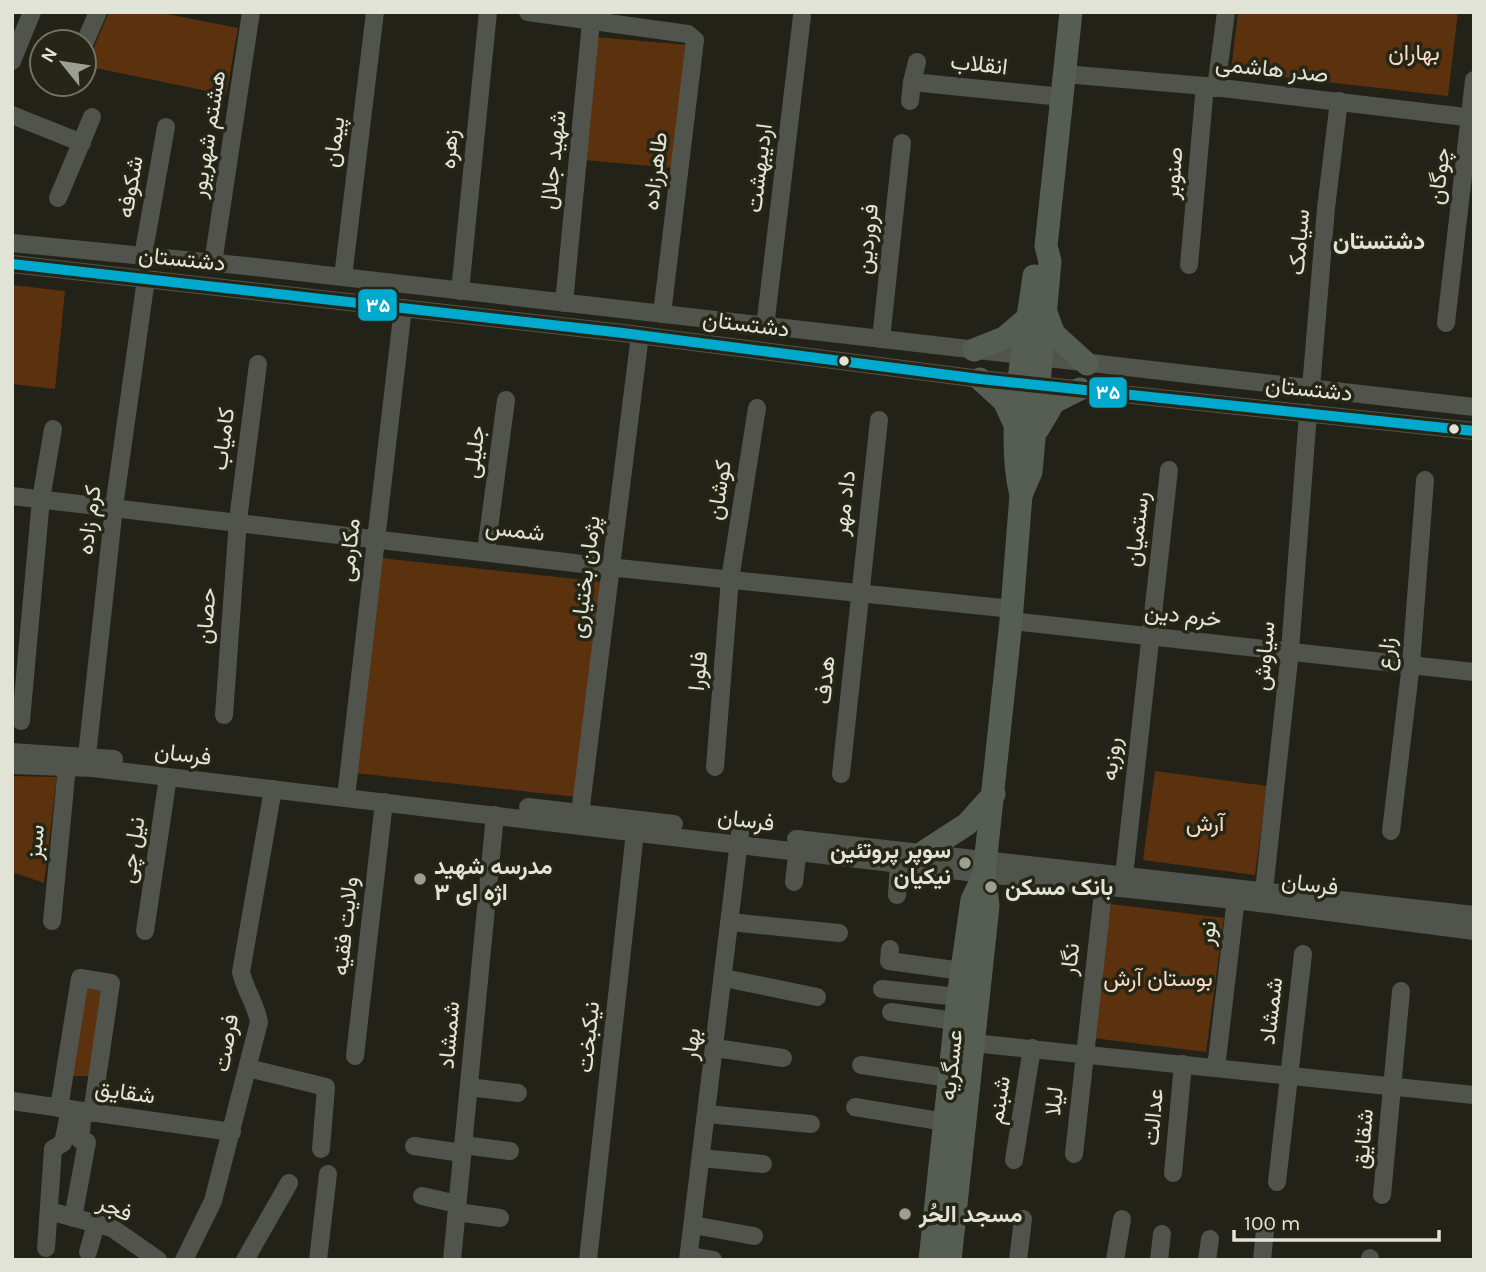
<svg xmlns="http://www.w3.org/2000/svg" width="1486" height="1272" font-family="Karla,Vazirmatn,sans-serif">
<rect width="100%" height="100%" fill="#222219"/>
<g fill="#5b320d">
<path d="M109,12H157L238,28L226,95L86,66Z"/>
<path d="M1238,12H1458L1448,96L1231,71Z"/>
<path d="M596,37L688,45L674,168L584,160Z"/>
<path d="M12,285L65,291L55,389L12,384Z"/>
<path d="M381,558L604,582L577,797L355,773Z"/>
<path d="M1155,771L1267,786L1255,875L1143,860Z"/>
<path d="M12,776L57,777L44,883L12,872Z"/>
<path d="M1111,904L1224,918L1206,1052L1093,1038Z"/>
<path d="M85,988L101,990L90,1076H73Z"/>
</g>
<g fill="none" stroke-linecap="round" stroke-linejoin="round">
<g stroke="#50544c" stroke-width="18">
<path d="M528,12L688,34L695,40L662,314"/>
<path d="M84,44L98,12"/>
<path d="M12,61L32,12"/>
<path d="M917,62L912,82L1062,97"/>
<path d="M1064,74L1205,86L1474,118"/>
<path d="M1216,88L1226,12"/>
<path d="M910,101L912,82"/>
<path d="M12,115L82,143"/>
<path d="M58,198L92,117"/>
<path d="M12,243L246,266L1474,407"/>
<path d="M143,256L166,127"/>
<path d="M213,263L251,12"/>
<path d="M12,264L623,333L980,379L1474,431"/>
<path d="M1189,265L1205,86"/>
<path d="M343,277L375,12"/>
<path d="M460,291L488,12"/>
<path d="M564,303L591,22"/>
<path d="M1446,323L1474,80"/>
<path d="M765,327L802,16"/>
<path d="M881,339L902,143"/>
<path d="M1311,388L1326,208L1339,101"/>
<path d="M12,496L599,566L1012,609"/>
<path d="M486,551L506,400"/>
<path d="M1011,621L1474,672"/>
<path d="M224,715L238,520L258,364"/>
<path d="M21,721L41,499L53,429"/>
<path d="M12,752L114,759"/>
<path d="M12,765L93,768L984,874L1235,900L1474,931"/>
<path d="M86,765L114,507L146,279"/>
<path d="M715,767L730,579L757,408"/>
<path d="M841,774L879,420"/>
<path d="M346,797L403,308"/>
<path d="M528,807L674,824"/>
<path d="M579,822L640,335"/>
<path d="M1391,831L1411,664L1425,480"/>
<path d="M796,839L1474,915"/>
<path d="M794,882L799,839"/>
<path d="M1123,885L1169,470"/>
<path d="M897,895L899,863"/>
<path d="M1263,900L1290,651L1308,413"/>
<path d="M52,921L67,767"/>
<path d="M730,922L839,933"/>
<path d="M145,931L168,777"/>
<path d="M890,949L889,961L962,971"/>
<path d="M724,978L817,997"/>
<path d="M882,989L958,997"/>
<path d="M891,1012L955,1021"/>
<path d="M973,1043L1474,1095"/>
<path d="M715,1048L783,1058"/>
<path d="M355,1056L384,802"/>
<path d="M861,1065L949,1078"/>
<path d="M248,1068L326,1087L321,1149"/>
<path d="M1216,1068L1237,890"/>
<path d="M469,1087L518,1093"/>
<path d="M12,1101L232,1132"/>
<path d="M855,1107L945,1122"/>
<path d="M59,1108L80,978L111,983L92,1113"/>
<path d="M707,1114L811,1124"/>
<path d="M463,1145L510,1151"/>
<path d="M414,1146L462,1153"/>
<path d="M1074,1154L1105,875"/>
<path d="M701,1158L763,1164"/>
<path d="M1014,1160L1032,1048"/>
<path d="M1173,1173L1183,1064"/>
<path d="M1277,1182L1303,954"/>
<path d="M1382,1195L1401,991"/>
<path d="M422,1196L457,1204"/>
<path d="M49,1211L112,1228L158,1260"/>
<path d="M457,1212L500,1218"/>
<path d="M73,1218L87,1142L80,1140L83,1111"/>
<path d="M693,1225L754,1236"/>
<path d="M46,1248L53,1149L63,1143L70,1109"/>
<path d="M88,1252L96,1224"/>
<path d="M689,1256L713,1260"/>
<path d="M184,1260L213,1201L259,1022C256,1004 245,990 241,972L273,789"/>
<path d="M245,1260L289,1183"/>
<path d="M318,1260L328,1174"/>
<path d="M452,1260L495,815"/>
<path d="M588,1260L636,823"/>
<path d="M688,1260L740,833"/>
<path d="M1018,1260L1023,1219"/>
<path d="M1115,1260L1122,1219"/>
<path d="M1159,1260L1162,1234"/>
<path d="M1207,1260L1210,1239"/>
<path d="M1262,1260L1265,1230"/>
<path d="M1370,1260V1258"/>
</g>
<g stroke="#565e53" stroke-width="23">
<path d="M1046,313L1054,334L1087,364"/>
<path d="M974,350L1004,338L1028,318"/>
<path d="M980,379L1004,401L1017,429"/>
<path d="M1038,429L1054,402L1080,389"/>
<path d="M1021,495C1005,430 1025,344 1034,276"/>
<path d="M924,852L967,824L994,794"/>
<path d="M930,1260L958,997L972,900L983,877"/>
<path d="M950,1260L988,906L984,874L1011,621L1021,495L1031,472L1050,261L1046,246L1071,12"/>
</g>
<defs>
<path id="bus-1" d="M12,264L623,333L980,379L1474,431"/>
</defs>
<use href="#bus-1" stroke="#252615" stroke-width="16"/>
<use href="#bus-1" stroke="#00a9ce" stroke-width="10"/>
</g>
<g fill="#e1e3d7" stroke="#252615" stroke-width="2.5">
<circle cx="844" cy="361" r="6"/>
<circle cx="1454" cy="429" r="6"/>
</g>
<g fill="#9e9f94" stroke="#252615" stroke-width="2.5">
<circle cx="965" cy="863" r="7"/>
<circle cx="420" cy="879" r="7"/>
<circle cx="991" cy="887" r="7"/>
<circle cx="905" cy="1214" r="7"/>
</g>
<g text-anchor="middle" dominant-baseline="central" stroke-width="7" stroke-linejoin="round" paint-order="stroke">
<g font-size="23" fill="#fad8c1" stroke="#252615">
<text x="1414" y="52">بهاران</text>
<text x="1205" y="823">آرش</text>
<text x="1158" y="978">بوستان آرش</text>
</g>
<g font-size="23" fill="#e1e3d7" stroke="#252615">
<text transform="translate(979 64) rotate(6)">انقلاب</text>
<text transform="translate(1272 69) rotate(6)">صدر هاشمی</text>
<text transform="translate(208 134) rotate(-81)">هشتم شهریور</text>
<text transform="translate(334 142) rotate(-83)">پیمان</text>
<text transform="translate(449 149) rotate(-85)">زهره</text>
<text transform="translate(553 160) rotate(-84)">شهید جلال</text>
<text transform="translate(759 168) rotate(-83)">اردیبهشت</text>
<text transform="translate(655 171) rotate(-83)">طاهرزاده</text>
<text transform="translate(1173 173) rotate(-85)">صنوبر</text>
<text transform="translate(1439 176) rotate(-83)">چوگان</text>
<text transform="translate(130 187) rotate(-80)">شکوفه</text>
<text transform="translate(867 239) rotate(-84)">فروردین</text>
<text transform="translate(1299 242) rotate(-85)">سیامک</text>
<text transform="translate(182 259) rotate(6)">دشتستان</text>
<text transform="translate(746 324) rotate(7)">دشتستان</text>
<text transform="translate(1309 389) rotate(6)">دشتستان</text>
<text transform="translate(223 439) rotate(-83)">کامیاب</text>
<text transform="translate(474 452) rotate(-83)">جلیلی</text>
<text transform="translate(719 490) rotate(-81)">کوشان</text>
<text transform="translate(844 503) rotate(-83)">داد مهر</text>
<text transform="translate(89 520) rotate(-83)">کرم زاده</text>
<text transform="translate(1137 529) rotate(-83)">رستمیان</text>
<text transform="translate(515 530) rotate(7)">شمس</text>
<text transform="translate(349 550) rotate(-84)">مکارمی</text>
<text transform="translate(585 577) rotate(-83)">پژمان بختیاری</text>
<text transform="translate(1183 615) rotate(6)">خرم دین</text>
<text transform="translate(206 616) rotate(-86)">حصان</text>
<text transform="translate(1386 654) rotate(-85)">زارع</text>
<text transform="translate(1264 656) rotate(-85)">سیاوش</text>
<text transform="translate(698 671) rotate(-85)">فلورا</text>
<text transform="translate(825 680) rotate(-85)">هدف</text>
<text transform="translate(183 754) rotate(7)">فرسان</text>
<text transform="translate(1111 759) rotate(-84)">روزبه</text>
<text transform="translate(746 820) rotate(7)">فرسان</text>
<text transform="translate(35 842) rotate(-85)">سبز</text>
<text transform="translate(132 850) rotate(-81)">نیل چی</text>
<text transform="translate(1310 884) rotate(7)">فرسان</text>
<text transform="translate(345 926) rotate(-84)">ولایت فقیه</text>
<text transform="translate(1207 933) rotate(-83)">نور</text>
<text transform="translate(1070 959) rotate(-83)">نگار</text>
<text transform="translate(1271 1011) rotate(-83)">شمشاد</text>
<text transform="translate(449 1035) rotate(-85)">شمشاد</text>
<text transform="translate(588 1037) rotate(-84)">نیکبخت</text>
<text transform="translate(226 1043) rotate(-80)">فرصت</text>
<text transform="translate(691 1044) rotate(-83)">بهار</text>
<text transform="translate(951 1065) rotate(-84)">عسگریه</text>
<text transform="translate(125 1092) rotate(8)">شقایق</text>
<text transform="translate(999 1100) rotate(-81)">شبنم</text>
<text transform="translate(1054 1101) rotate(-84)">لیلا</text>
<text transform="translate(1153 1117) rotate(-85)">عدالت</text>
<text transform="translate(1363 1139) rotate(-85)">شقایق</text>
<text transform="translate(115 1208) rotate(23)">فجر</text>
</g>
<g font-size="23" font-weight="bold" fill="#e1e3d7" stroke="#252615" text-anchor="start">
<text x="951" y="850" text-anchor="end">سوپر پروتئین<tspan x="951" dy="26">نیکیان</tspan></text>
<text x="434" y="866">مدرسه شهید<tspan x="434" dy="26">اژه ای ۳</tspan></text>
<text x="1005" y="887">بانک مسکن</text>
<text x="919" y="1214">مسجد الحُر</text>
</g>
<g font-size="24" font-weight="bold" fill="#e1e3d7" stroke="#252615">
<text x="1379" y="241">دشتستان</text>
</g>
</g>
<g stroke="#252615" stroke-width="2.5">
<rect x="357" y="288" width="41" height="34" rx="7" fill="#00a9ce"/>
<rect x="1088" y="376" width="40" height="33" rx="7" fill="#00a9ce"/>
</g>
<g font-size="19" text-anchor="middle" font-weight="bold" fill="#fff">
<text x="378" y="312">۳۵</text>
<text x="1108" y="399">۳۵</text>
</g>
<rect width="1486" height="1272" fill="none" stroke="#e1e3d7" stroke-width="28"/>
<g transform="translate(63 63) rotate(300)"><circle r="33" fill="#252615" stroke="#707263" stroke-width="2"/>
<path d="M0-5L12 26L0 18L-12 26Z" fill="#9e9f94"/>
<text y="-10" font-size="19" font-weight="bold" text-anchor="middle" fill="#e1e3d7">N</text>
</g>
<path d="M1234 1230v10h205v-10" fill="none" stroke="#e1e3d7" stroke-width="3.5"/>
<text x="1244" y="1230" font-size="21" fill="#e1e3d7" stroke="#252615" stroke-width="5" paint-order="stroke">100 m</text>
</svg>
